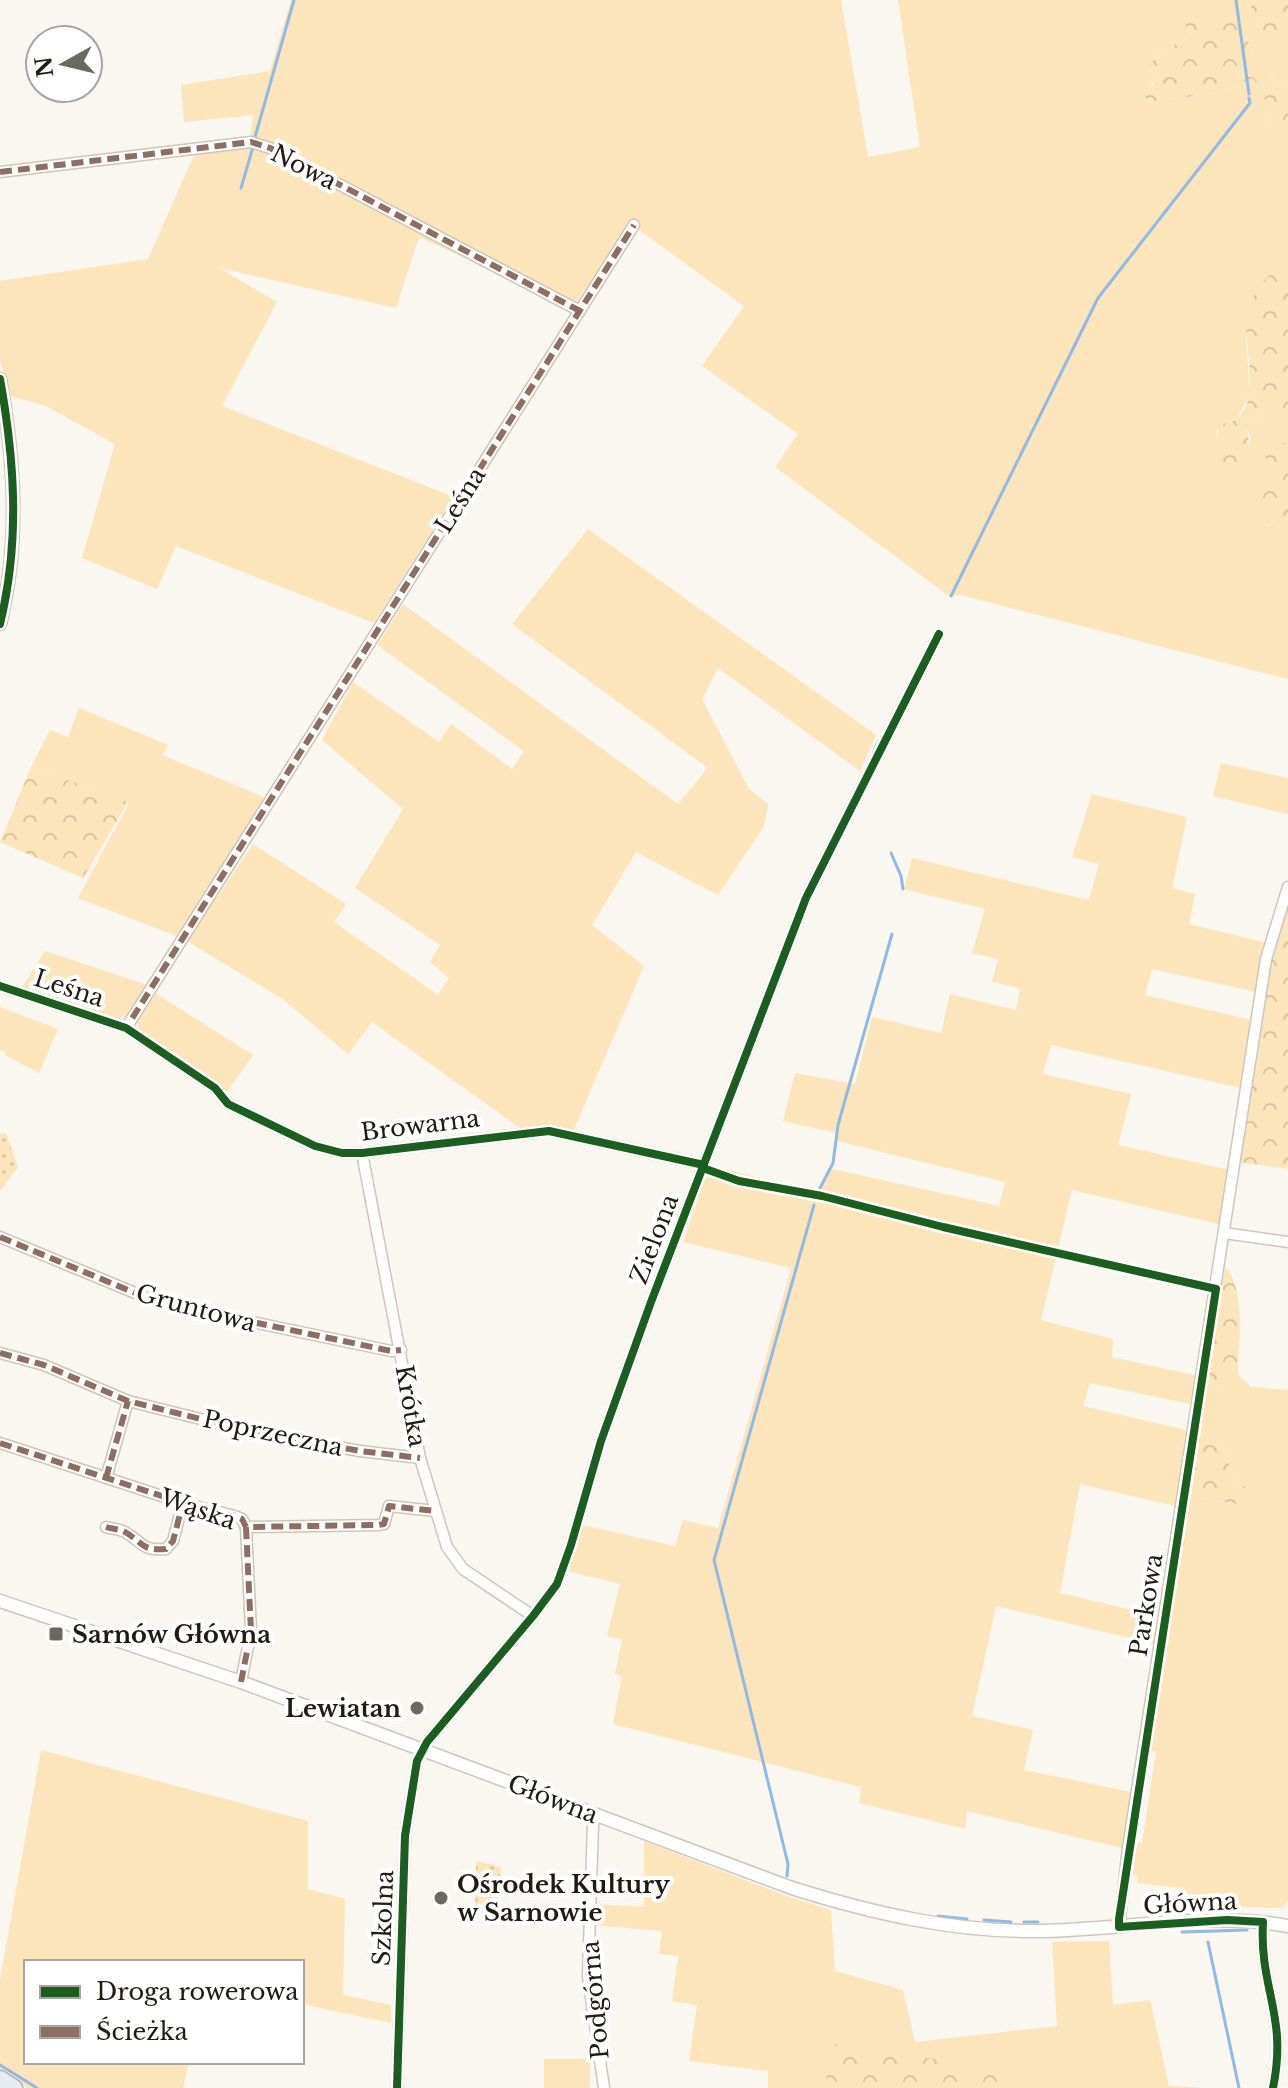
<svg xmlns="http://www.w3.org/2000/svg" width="1288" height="2088" font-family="'Libre Baskerville',serif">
<defs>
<pattern id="forest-crowns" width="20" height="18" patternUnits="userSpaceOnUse" patternTransform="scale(2)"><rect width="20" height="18" fill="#fce5ba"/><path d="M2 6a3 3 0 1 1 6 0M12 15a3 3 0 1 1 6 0" fill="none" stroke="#d8c49f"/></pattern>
<pattern id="park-dots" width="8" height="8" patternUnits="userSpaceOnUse" patternTransform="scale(2)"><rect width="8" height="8" fill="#fce5ba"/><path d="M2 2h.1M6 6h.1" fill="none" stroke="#d8c49f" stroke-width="1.8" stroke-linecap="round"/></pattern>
</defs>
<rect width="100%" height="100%" fill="#faf6f0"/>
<g fill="#fce5ba">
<path d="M291,0H841L868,157L920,147L898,0H1256L1247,13L1230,21L1217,16L1192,32L1191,37C1175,44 1158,52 1148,68L1157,77L1142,96L1148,102L1224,92L1252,78C1262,85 1267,100 1270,112L1265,120L1272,129H1288V267L1281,268L1246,337L1250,395L1237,418L1216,430L1219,450L1216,462L1246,454L1251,437L1245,427L1247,421L1258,417L1267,409L1288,411V679L961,595L949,596L775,467L798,434L702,366L744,306L631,224L572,308L419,237L396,308L219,268L277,302L222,406L454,497L374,623L176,546L157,589L82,558L115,444L46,406L11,396L0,359V281L148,259L199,144L251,136L253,115L184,122L181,85L270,71Z"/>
<path d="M1248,22L1256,23L1262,30L1288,33V86L1276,82L1272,74L1255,71L1245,25Z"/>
<path d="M588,529L876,735L860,771L718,668L702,699L749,789L768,804L764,826L718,895L636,852L592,925L644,966L572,1134L520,1128L372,1022L348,1054L284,1000L187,941L253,844L346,904L334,922L438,995L449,978L430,962L440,945L355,888L403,809L322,740L353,682L439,742L451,724L512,769L524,751L377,645L403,604L678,804L708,768L512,624Z"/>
<path d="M79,708L168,745L162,755L266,798L179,937L78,898L129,803L31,767L50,730L68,737Z"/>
<path d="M1221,763L1288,778V814L1213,796Z"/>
<path d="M1092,794L1187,817L1172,888L1195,894L1189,924L1267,943L1256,992L1152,969L1145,995L1251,1020L1241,1088L1051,1045L1043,1074L1131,1094L1118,1145L1230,1170L1223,1225L1072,1190L1041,1320L1113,1339L1112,1357L1198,1376L1190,1404L1090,1383L1083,1406L1186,1430L1176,1506L1080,1484L1060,1593L1157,1616L1154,1644L996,1606L972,1716L1033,1730L1024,1770L1131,1792L1122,1848L967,1811L965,1829L859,1803L861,1787L613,1724L622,1676L615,1674L622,1639L607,1636L620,1584L567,1571L582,1525L675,1546L683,1520L718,1528L791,1268L683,1242L710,1165L820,1193L828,1168L999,1206L1005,1182L837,1141V1133L783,1121L795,1073L855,1084L872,1017L941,1033L950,994L1016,1010L1020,988L992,982L998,959L972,953L985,909L904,889L912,858L1089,900L1099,864L1072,857Z"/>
<path d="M45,951L147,985C138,999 131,1019 114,1020L21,989Z"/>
<path d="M155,993L253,1055L227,1092L140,1032L136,1021Z"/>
<path d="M0,1007L58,1029L39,1073L5,1055V1052L0,1049Z"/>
<path d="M1206,1383L1288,1390V1901L1282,1908L1201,1905L1181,1888L1137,1883L1138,1876L1131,1874L1136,1842L1142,1843L1156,1752L1148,1750L1191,1497L1237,1504L1255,1490L1239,1485L1217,1440L1200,1437Z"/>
<path d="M41,1750L308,1821V1889L345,1899L343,1995L391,2005V2023L302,2004V1962H26V2062H189L183,2088H27L0,2069V1980Z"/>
<path d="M644,1841L787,1896L831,1910L835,1971L903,1990L915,2042L1057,2026L1052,1942L1109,1941L1113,2005L1150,2000L1169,2086L1204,2088H768V2071L689,2061L697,2005L672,2001L678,1956L659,1954L662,1931L592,1925L593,1904L644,1907Z"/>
<rect x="544" y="2059" width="46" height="29"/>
</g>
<g fill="url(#forest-crowns)">
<path d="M1256,0H1288V33H1265L1256,23L1248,22L1245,25L1255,71H1269L1276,82L1288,86V129H1272L1264,124L1270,112L1258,84L1252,78L1224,92L1148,102L1141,92L1153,85L1156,77L1148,67C1159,52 1175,44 1191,37L1192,32L1185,28L1188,20L1217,16L1230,21L1247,13Z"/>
<path d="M1288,267V411L1267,409L1258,417L1247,421L1245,427C1255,445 1243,466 1226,476L1217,469C1216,462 1217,429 1219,424C1271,423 1240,339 1247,310C1249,302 1255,294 1259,288C1265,277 1275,268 1288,267Z"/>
<path d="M1288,441V514L1275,528L1269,527L1259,505C1260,496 1267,489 1267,480C1268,449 1257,459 1288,441Z"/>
<path d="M31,767L128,802L83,878L0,842Z"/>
<path d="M1288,900V1169L1237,1162L1268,962Z"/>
<path d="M1225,1266C1247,1294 1238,1340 1238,1374L1252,1388L1206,1383Z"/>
<path d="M1200,1437L1217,1440L1239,1485L1255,1490L1253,1495L1237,1504L1191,1497Z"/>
<path d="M831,2043L878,2057H921L998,2070L1029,2088H828L823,2055Z"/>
</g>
<g fill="url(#park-dots)">
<path d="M6,1133L18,1167L0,1191V1134Z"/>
<path d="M476,1861L501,1867L497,1915L475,1911Z"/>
</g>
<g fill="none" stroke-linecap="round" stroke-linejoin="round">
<g stroke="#90b9e6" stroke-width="3">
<path d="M1236,0L1249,94"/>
<path d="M255,137L294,0"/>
<path d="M241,188L253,147"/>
<path d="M951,596L1098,298L1250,103L1249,98"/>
<path d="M874,751L879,741"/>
<path d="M891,853L901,876L903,889"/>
<path d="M818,1192L833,1163L838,1125L892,934"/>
<path d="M787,1876L788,1864L714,1560L814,1205"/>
<path d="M938,1916L967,1919"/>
<path d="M984,1920L1011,1922"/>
<path d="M1024,1922H1038"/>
<path d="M1182,1932L1247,1930"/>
<path d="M1208,1942L1239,2088"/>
<path d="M0,2065L37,2088"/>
</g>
<defs>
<g id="minor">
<path d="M0,172L251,142L270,148L580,311"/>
<path d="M0,986L126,1028L215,1088L228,1104L315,1146L342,1153H362L549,1131L704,1165"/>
<path d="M126,1028L634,225"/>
<path d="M362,1153L420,1458L447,1547L463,1569L533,1616"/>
<path d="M1224,1233L1288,1242"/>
<path d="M0,1237L157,1302L391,1351L401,1350"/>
<path d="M0,1353L44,1365L128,1401L245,1430L360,1451L420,1458"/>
<path d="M0,1443L183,1503L235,1516L242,1519L246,1527L378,1525L384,1524L389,1506L435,1511"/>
<path d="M106,1478L128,1401"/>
<path d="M106,1527C112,1529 120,1529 125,1532C144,1543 141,1551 166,1549L173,1541L183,1503"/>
<path d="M241,1682L251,1631L246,1527"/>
<path d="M596,1816L593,1824L588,1977L604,2088"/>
<path d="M1263,1922C1259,1989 1288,2015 1273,2088"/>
<path d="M1119,1927L1128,1848L1266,959L1288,887"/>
<path d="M397,2088L405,1836L417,1761L427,1742L533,1616L557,1584L571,1545L601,1441L651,1302L806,898L939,634"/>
</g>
<g id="tertiary">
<path d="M0,379C15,462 20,542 0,624"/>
<path d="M0,1601L241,1682L792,1888C871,1913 953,1932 1038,1931C1121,1930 1206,1911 1288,1926"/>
</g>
<path id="primary" d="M0,2079L14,2088"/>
</defs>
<use href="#minor" stroke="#cbc7bf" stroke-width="13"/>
<use href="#tertiary" stroke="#cbc7bf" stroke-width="15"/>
<use href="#primary" stroke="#a9b0b7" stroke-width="19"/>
<use href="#minor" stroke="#fefefd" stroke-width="10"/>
<use href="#tertiary" stroke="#fefefd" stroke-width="12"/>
<use href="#primary" stroke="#e7ecf1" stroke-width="16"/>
<g stroke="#8d6e63" stroke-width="6" stroke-dasharray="12 6" stroke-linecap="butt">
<path d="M0,172L251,142L270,148L580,311"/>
<path d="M120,1026L126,1028L634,225"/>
<path d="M0,1237L157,1302L391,1351L401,1350"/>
<path d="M0,1353L44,1365L128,1401L245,1430L360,1451L420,1458"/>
<path d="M0,1443L183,1503L235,1516L242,1519L246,1527L378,1525L384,1524L389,1506L435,1511"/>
<path d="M106,1478L128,1401"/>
<path d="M106,1527C112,1529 120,1529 125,1532C144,1543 141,1551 166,1549L173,1541L183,1503"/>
<path d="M241,1682L251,1631L246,1527"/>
</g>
<defs>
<g id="cycleway">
<path d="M0,379C15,462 20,542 0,624"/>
<path d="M0,986L126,1028L215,1088L228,1104L315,1146L342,1153H362L549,1131L704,1165"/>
<path d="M703,1168L739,1181L822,1196L943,1227L1216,1289L1119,1919V1927L1227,1920L1263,1922C1259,1989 1288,2015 1273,2088"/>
<path d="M397,2088L405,1836L417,1761L427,1742L533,1616L557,1584L571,1545L601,1441L651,1302L806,898L939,634"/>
</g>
</defs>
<use href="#cycleway" stroke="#fff" stroke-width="13"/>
<use href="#cycleway" stroke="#1b5e20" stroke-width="8"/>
</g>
<g fill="#6d6860" stroke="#fff" stroke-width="3">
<rect x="48" y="1626" width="16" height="16" rx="4"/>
<circle cx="417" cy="1708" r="8"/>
<circle cx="441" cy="1898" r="8"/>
</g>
<g text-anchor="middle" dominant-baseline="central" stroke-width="8" stroke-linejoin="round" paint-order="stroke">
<g font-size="24" fill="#211b12" stroke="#fff">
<text transform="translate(304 167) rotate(27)">Nowa</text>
<text transform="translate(460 500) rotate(-58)">Leśna</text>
<text transform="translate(69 988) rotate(18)">Leśna</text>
<text transform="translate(420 1125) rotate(-7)">Browarna</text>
<text transform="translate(654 1239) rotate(-69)">Zielona</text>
<text transform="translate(196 1308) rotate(15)">Gruntowa</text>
<text transform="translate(411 1406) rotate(80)">Krótka</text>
<text transform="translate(273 1433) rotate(12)">Poprzeczna</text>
<text transform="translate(198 1509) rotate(19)">Wąska</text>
<text transform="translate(1146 1605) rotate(-81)">Parkowa</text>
<text transform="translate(553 1799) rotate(21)">Główna</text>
<text transform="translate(1190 1903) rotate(-3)">Główna</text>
<text transform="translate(383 1918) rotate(-88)">Szkolna</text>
<text transform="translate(595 2000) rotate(-95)">Podgórna</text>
</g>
<g font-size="24" font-weight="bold" fill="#211b12" stroke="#fff" text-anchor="start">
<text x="72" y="1634">Sarnów Główna</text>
<text x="401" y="1708" text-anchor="end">Lewiatan</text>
<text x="457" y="1884">Ośrodek Kultury<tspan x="457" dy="28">w Sarnowie</tspan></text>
</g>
</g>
<rect x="24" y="1960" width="280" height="104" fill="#ffffff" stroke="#a6a4a0" stroke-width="2"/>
<rect x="40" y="1986" width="40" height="12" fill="#1b5e20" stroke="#a6a4a0" stroke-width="2"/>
<text x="96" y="2000" font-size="24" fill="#211b12">Droga rowerowa</text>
<rect x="40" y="2026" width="40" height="12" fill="#8d6e63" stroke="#a6a4a0" stroke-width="2"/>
<text x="96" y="2040" font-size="24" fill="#211b12">Ścieżka</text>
<g transform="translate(64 64) rotate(262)"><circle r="38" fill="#ffffff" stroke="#a6a4a0" stroke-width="2"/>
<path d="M0-6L14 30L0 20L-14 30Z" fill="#6d6860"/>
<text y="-12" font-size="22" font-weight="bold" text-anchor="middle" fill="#211b12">N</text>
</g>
</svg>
